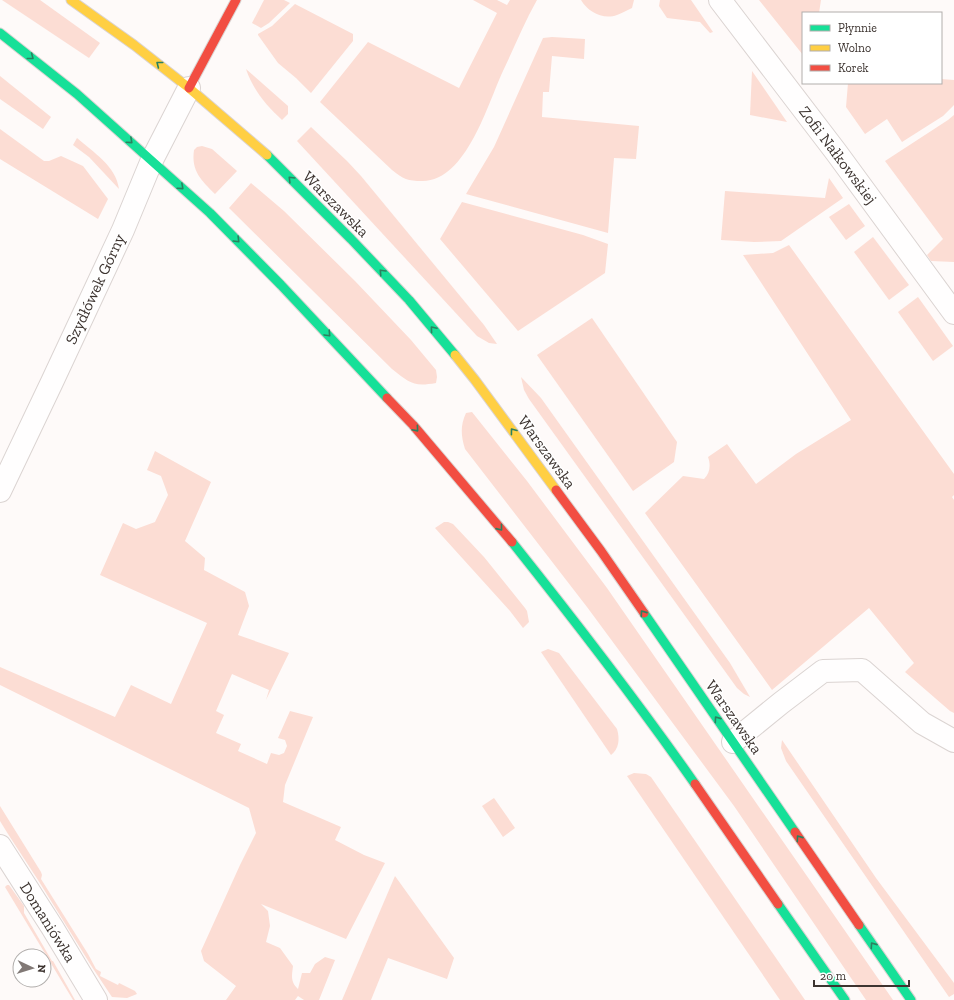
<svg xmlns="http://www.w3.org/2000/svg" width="954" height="1000" font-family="'Zilla Slab',serif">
<rect width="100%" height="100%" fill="#fefaf9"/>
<g fill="#fcddd4">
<path d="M2,0H40L100,43L89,58Z"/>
<path d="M264,0H284L290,3L269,23L261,28L252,23Z"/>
<path d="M473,0H497L507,5L510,0H537C524,23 514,48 503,71C488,103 466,182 422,181C408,181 403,179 392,170L320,102L368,42L459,88L497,13Z"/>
<path d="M581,0H634L632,8C627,10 623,13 617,15C603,20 588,12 581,0Z"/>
<path d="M660,0H691L713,32L710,33L700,22L667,18L659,6Z"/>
<path d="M759,0H821L819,13H803V55Z"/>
<path d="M295,4L353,34V41L311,93L296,78L278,63L258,35V34L272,26Z"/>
<path d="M552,37L585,39L584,59L552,56L549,92H543L542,117L639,126L636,159L614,158L608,233L466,194L494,147L543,38Z"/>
<path d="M246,69L288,106V114L282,120C266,105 253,90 246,69Z"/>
<path d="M752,71L787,122L750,115Z"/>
<path d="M0,76L51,117L43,129L0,99Z"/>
<path d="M941,79L954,80V105L943,116L902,142L887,119L865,134L846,107L848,83H941Z"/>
<path d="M954,115V262L931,261L927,255L943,239L885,161L948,120Z"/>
<path d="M311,127L347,161L361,176L484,325L497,344L489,343L477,336L297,141Z"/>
<path d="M0,129L44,161H49L61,156L83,166L108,199L98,219L0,159Z"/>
<path d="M77,138C94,153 116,166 119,189L89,157L73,145Z"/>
<path d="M202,146L212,149L237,171L215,194C201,180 191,171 194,150L197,147Z"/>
<path d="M829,178L843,198L781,241L754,242L721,240L725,191L825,198Z"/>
<path d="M251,183L284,211L355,281L411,340L436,370L437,377L436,383C413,387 410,383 392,369L229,208Z"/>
<path d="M462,202L583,235L608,244L605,273L518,331L440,239Z"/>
<path d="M849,204L865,226L846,240L829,217Z"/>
<path d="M873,237L909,285L889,300L854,252Z"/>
<path d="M789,245L954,474V495L952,497L954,500V713L950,711L905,672L914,663L869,608L772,690L645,513L683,476L704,479C710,473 711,465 708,457L727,444L756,484L796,454L851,420L743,255L773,253Z"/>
<path d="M918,297L953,346L933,361L898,312Z"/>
<path d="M592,318L677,442L674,462L633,491L537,355Z"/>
<path d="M521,377L541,398L730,663L750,697L744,694L737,688L529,399L524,390Z"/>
<path d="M472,412L527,481L607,588L893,1000H866L734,806L587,607L465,449C461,436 460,426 466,413Z"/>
<path d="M155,451L211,482L185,541L205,558L204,570L245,592L249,606L238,635L289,653L266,700L269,690L232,674L216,711L224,715L216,733L241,744L238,751L267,764L271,753L279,755L284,753L287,746L285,740L278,738L290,711L313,717L285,785L283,802L341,827L335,840L364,855L385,863L346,939L261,904L268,911L270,926L266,942L280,948L293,966C292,975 290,982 298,989L302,973H310L315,964L325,957L335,960L319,1000H304L298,996L295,1000H226L236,986L204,961L201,951L240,865L256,833L249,808L0,685V667L115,717L131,685L171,704L207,623L100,575L123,523L136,529L155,522L168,495L161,476L147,470Z"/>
<path d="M444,522H448L453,524L484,557L525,608L527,611L529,622L523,628L510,611L435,528Z"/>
<path d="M548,649L559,653L617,729C620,739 619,749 611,755L541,652Z"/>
<path d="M782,740L876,878L954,983V994L949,997L786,761L781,748Z"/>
<path d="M634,773L646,774L651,777L805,1000H780L627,776Z"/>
<path d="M494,798L515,828L503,837L482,806Z"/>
<path d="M0,806L41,872L42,875L41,879L88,954L96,969L101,972L100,976L118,985L119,983L135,991L137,994L127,998L112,997L92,967L38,880L8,834L0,821Z"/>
<path d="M395,876L454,958L447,979L388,958L371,1000H342Z"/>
<path d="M7,885H9L24,906V913L52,961H53L75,1000H73L5,887Z"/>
</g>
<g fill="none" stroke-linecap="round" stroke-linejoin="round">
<defs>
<g id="street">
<path d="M720,0L836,152L954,313"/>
<path d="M0,491L52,382L123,230L152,160L189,88"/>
<path d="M733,742L781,703L823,671L862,670L922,723L954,741"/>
<path d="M0,846L52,927L96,1000"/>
</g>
<g id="fast">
<path d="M0,33L77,94L210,213L281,285L387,398"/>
<path d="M267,155L351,239L409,300L455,355"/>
<path d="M512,542C575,621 637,701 695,784"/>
<path d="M644,613L795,832"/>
<path d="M778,904L845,1000"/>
<path d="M859,925L911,1000"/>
</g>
<g id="slow">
<path d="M71,0L134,45L189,88L267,155"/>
<path d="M455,355L475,380L556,490"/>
</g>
<g id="jam">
<path d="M189,88L236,0"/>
<path d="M387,398L413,425L512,542"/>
<path d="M556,490L601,551L644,613"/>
<path d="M695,784L778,904"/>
<path d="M795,832L859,925"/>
</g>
</defs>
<use href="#street" stroke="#dbd4d2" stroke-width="24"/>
<use href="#fast" stroke="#dbd4d2" stroke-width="11"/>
<use href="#slow" stroke="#dbd4d2" stroke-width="11"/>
<use href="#jam" stroke="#dbd4d2" stroke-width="11"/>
<use href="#street" stroke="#fffefe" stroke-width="22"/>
<use href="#fast" stroke="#16e098" stroke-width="9"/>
<use href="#slow" stroke="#ffcf43" stroke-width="9"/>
<use href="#jam" stroke="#f24e42" stroke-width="9"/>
</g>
<defs><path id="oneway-chevron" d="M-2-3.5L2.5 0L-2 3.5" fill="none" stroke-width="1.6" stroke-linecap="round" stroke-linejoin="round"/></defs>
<g stroke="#2b815f">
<use href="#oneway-chevron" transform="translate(31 57) rotate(38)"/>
<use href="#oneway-chevron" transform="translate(159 64) rotate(-142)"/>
<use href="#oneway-chevron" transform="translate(130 141) rotate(42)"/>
<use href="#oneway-chevron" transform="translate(291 179) rotate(-135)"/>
<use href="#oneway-chevron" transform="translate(181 187) rotate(42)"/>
<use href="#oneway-chevron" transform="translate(237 240) rotate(45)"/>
<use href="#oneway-chevron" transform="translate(382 272) rotate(-133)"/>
<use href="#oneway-chevron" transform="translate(433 329) rotate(-130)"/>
<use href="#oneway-chevron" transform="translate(328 334) rotate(47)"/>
<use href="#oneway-chevron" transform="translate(416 429) rotate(49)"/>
<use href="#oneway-chevron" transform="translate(513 431) rotate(-127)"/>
<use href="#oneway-chevron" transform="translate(500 528) rotate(51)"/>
<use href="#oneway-chevron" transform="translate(643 613) rotate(-125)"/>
<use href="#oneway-chevron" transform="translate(717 719) rotate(-125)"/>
<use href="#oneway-chevron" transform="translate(799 838) rotate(-125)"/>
<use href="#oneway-chevron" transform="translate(873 945) rotate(-125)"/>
</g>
<g text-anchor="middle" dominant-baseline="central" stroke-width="3" stroke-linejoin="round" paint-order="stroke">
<g font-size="16" fill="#3d3430" stroke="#fff">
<text transform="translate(838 155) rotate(53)">Zofii Nałkowskiej</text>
<text transform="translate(336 204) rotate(45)">Warszawska</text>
<text transform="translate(95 289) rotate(-65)">Szydłówek Górny</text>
<text transform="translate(547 452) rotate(54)">Warszawska</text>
<text transform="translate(734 717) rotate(55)">Warszawska</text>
<text transform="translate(48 922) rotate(58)">Domaniówka</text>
</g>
</g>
<rect x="802" y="12" width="140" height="72" fill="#ffffff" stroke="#b1aeac"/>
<rect x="810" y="25" width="20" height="6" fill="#16e098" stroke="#b1aeac"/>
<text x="838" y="32" font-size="12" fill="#3d3430">Płynnie</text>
<rect x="810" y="45" width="20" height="6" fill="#ffcf43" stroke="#b1aeac"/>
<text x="838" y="52" font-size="12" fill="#3d3430">Wolno</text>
<rect x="810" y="65" width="20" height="6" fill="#f24e42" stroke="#b1aeac"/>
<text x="838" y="72" font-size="12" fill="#3d3430">Korek</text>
<g transform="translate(32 968) rotate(94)"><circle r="19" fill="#ffffff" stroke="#b1aeac"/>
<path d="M0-3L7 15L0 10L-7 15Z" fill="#817976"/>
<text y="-6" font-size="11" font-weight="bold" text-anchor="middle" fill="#3d3430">N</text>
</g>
<path d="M814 980v6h95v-6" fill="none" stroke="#3d3430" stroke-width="2"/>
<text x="820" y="980" font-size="12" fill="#3d3430" stroke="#ffffff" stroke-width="3" paint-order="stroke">20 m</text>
</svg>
